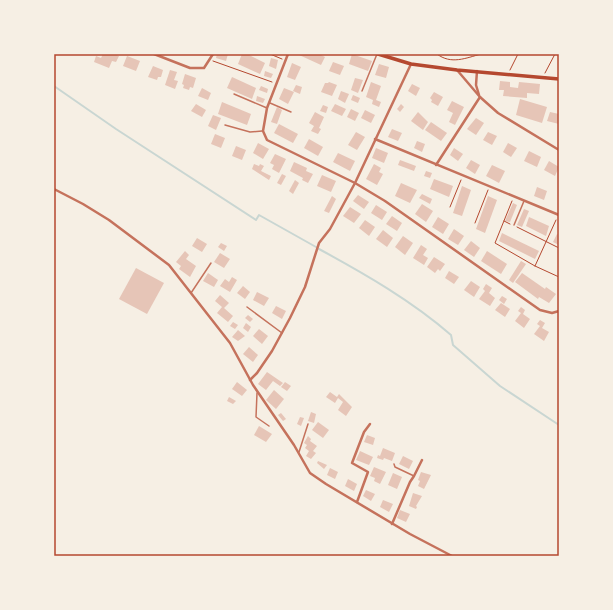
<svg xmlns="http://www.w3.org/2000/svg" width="613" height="610" font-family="Signika,sans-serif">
<rect width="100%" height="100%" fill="#f6efe4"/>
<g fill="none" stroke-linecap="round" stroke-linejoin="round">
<g stroke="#c9d6d2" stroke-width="2">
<path d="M54,86L116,129L256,220L259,215L316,247"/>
<path d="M319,249C365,274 412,301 451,335L453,345L500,386L559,425"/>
</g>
</g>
<g fill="#e6c5b7">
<path d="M103,54H114L119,56L116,62L112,61L109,68L94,62L96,56L101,58Z"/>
<path d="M217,54H228L226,61L216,58Z"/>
<path d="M242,54L249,55L265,63L260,74L238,64Z"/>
<path d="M297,54H319L325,57L321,65Z"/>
<path d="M352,54L372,61L368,71L349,64Z"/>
<path d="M127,56L140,61L136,71L123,66Z"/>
<path d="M271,58L278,60L276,69L269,66Z"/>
<path d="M333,62L344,66L340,75L329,71Z"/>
<path d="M292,63L301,67L295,80L287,77Z"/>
<path d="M379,64L389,67L386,78L375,75Z"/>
<path d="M153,66L163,70L161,77H158L157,80L148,77Z"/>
<path d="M170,70L177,72L174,80L178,81L175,89L165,85Z"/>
<path d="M265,71L273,74L271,78L264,76Z"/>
<path d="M185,74L196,78L193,88L190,87L189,90L183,88L184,85L182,84Z"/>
<path d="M232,77L256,88L252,99L227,88Z"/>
<path d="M355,78L363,80L358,93L351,90Z"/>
<path d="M500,81L510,82V87L518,88L519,82L540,84L539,94L527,93V98L503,96L504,90H499Z"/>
<path d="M329,82L337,85L332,96L321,92L325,83H328Z"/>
<path d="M371,82L381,86L376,100L381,102L379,107L372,104L373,100L366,97Z"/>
<path d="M412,84L420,88L416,96L408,91Z"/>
<path d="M296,85L302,87L300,94L293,91Z"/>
<path d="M261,86L268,89L267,93L259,90Z"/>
<path d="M202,88L211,93L208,100L198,96Z"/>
<path d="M284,88L294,92L288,104L279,99Z"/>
<path d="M341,91L349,94L345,103L338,99Z"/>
<path d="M434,92L443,97L438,106L431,102L432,100L430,98Z"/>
<path d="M353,95L360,98L358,103L351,100Z"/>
<path d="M257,96L265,99L263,103L256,101Z"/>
<path d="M520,99L547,107L542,123L516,115Z"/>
<path d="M452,101L464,107L455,125L449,122L453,113L447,110Z"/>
<path d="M222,102L251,114L247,125L218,114Z"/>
<path d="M196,104L206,110L202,117L191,111Z"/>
<path d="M335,104L346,109L342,116L331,111Z"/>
<path d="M401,104L404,107L400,112L397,109Z"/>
<path d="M323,105L328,107L326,113L320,111Z"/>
<path d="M277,107L282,110L277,124L271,122Z"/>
<path d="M351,109L359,113L355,121L347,117Z"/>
<path d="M365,110L375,115L371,123L361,118Z"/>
<path d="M315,112L324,117L319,128L321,129L318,134L311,131L314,126L309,123Z"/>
<path d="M418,112L428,122L423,130L411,121Z"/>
<path d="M550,112L559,114V124L547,121Z"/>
<path d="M213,115L221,118L216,130L208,126Z"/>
<path d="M476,118L484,123L476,135L467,129Z"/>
<path d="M431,122L447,133L441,141L425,130Z"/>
<path d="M279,124L298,134L293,143L274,133Z"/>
<path d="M392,129L402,133L398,141L388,137Z"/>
<path d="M356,132L365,137L357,150L348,145Z"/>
<path d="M488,132L497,136L492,145L483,140Z"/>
<path d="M215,134L225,138L221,148L211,144Z"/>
<path d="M309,139L323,147L318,156L304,148Z"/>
<path d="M417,141L425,144L422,152L414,148Z"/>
<path d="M258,143L269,149L263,159L253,153Z"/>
<path d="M508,143L517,148L511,157L503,152Z"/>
<path d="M236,146L246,150L242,160L232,156Z"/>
<path d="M376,148L388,153L384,163L372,158Z"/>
<path d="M454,148L463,154L458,161L450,155Z"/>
<path d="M529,151L541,157L537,167L524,161Z"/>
<path d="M338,153L355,161L350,171L333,162Z"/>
<path d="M275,154L286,159L279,173L272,169L274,165L270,163Z"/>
<path d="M400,160L416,166L414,171L398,165Z"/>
<path d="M471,160L480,165L475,174L466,168Z"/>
<path d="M549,161L559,167L555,176L544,170Z"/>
<path d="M294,162L307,168L306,171L313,174L308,183L302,180L303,178L290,171Z"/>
<path d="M254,164L259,166L260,164L264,166L261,171L271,176L269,180L252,169Z"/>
<path d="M374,164L381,168L379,172L383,174L377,185L366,179Z"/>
<path d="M492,165L505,171L499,183L486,176Z"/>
<path d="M426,171L432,173L430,178L424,176Z"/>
<path d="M282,174L286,176L281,185L277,183Z"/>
<path d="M322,175L336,181L331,192L317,186Z"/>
<path d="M434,179L453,186L449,197L430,189Z"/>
<path d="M295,180L299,183L293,194L289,191Z"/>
<path d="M401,183L417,190L410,203L395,196Z"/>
<path d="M462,186L471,190L462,216L453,213Z"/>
<path d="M537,187L547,191L544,200L534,196Z"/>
<path d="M422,194L432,199L430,204L419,198Z"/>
<path d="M358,195L369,202L364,209L353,201Z"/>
<path d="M332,196L336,199L329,213L324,211Z"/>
<path d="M488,196L497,200L485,233L476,229Z"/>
<path d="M513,203L517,205L510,222L505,221Z"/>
<path d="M422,204L433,211L426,222L415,214Z"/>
<path d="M376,205L387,212L382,220L371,213Z"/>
<path d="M350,207L361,214L354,223L343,216Z"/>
<path d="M524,209L529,211L522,227L517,225Z"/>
<path d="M392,216L402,223L397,231L386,224Z"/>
<path d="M438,217L449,224L443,234L432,227Z"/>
<path d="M529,217L549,226L546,236L526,226Z"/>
<path d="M365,220L375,227L369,236L359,228Z"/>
<path d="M454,229L464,236L458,245L448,239Z"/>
<path d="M383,230L393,238L387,247L376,239Z"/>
<path d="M502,233L539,251L535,259L499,241Z"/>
<path d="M557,234L559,235V245L553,242Z"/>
<path d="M403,236L413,243L405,255L395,247Z"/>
<path d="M197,238L207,244L202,252L192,246Z"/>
<path d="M471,241L480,248L474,257L464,250Z"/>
<path d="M221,243L227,246L224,251L218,247Z"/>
<path d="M421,245L427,249L423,255L428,258L424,265L413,258Z"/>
<path d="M185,251L189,255L186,259L196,266L190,277L179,269L181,266L176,262Z"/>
<path d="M487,251L507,264L501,274L481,261Z"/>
<path d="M220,253L230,259L224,268L214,262Z"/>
<path d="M434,257L445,264L440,271L438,269L435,273L427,267Z"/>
<path d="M521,261L526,264L513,283L509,280Z"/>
<path d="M136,268L164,283L147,314L119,299Z"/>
<path d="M449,271L459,277L454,284L445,278Z"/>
<path d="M208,273L218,280L214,287L203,281Z"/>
<path d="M522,273L545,289L546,287L556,294L549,303L539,297L538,299L515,282Z"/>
<path d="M232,277L237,280L230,292L220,286L225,279L229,282Z"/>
<path d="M471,281L480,287L474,297L464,290Z"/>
<path d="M486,284L492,288L489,293L495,298L490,306L479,299L485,291L483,289Z"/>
<path d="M243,286L250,292L245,299L237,293Z"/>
<path d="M257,292L269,298L264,306L253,300Z"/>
<path d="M220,295L229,303L224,308L233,316L228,322L217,313L222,307L215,301Z"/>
<path d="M502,296L507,299L504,304L499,300Z"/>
<path d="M501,303L510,309L505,317L495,310Z"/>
<path d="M276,306L286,311L282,319L272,313Z"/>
<path d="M521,307L525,310L523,314L530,319L524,328L515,321L521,313L518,311Z"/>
<path d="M248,315L253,319L250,322L245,318Z"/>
<path d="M540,320L545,323L542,328L549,332L544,341L534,334L540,326L537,324Z"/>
<path d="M233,322L238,325L235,329L230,326Z"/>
<path d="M246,323L251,327L248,332L243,328Z"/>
<path d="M259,329L268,336L262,344L253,336Z"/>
<path d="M238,330L245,336L238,341L232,337Z"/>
<path d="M249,347L258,355L253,362L243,354Z"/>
<path d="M267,372L283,383L280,386L273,381L266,390L258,384Z"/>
<path d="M237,382L247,390L242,396L232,389Z"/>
<path d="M285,382L291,386L287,391L281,387Z"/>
<path d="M274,390L284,399L276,409L266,400Z"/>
<path d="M330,392L337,397L339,394L352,407L346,416L338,410L343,402L338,398L335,403L326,397Z"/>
<path d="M229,397L236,401L233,404L227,401Z"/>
<path d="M311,412L316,414L314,423L308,421Z"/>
<path d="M281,413L286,419L283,421L278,415Z"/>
<path d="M300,417L304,418L301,426L297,424Z"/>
<path d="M318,422L329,430L323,438L312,430Z"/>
<path d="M259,426L272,434L266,442L254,435Z"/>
<path d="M367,435L375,438L373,445L364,442Z"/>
<path d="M308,436L311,439L310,441L317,446L313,451L316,453L311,459L306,456L309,451L305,448L307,445L304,443Z"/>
<path d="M383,448L395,453L392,461L384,458L383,460L377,458L378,455L380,456Z"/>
<path d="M360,451L373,457L369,465L356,460Z"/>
<path d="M403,456L413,461L409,469L399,464Z"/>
<path d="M318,461L327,465L324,469L317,463Z"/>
<path d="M374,467L386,472L380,484L374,481L375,478L370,476Z"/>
<path d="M330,468L338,472L335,479L327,475Z"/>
<path d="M421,472L431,475L424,489L418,486L420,481L418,480Z"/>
<path d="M393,473L402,477L397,489L388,485Z"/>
<path d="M348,479L357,484L354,491L345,486Z"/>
<path d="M366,490L375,494L371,501L363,496Z"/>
<path d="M413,493L422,496L416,506L417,507L416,509L409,506Z"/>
<path d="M383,500L393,504L389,512L380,507Z"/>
<path d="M400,510L410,514L406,522L397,518Z"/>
</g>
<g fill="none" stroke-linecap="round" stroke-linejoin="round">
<g stroke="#b5482f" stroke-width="1">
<path d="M270,54L282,59"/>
<path d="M405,54H413"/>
<path d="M437,54C451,65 466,58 481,54"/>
<path d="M213,61L272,82"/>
<path d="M510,70L518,54"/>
<path d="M545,73L555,54"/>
<path d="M512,201L495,243L535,266L559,277"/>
<path d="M450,207L461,180"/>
<path d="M504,221L510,224"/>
<path d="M475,223L488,190"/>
<path d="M517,227L559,248"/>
<path d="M535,266L556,220"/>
</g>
<g stroke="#c5725c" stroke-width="1.5">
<path d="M362,91L377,54"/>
<path d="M234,94L267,108"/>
<path d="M270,103L291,112"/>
<path d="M225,125L250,132L262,131"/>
<path d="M514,225L524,201"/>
<path d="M191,293L211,263"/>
<path d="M247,307L282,333"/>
<path d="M257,393L256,417L269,426"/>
<path d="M299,452L308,424"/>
<path d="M394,464L395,467L414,476"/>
</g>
<g stroke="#c5725c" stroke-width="2.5">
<path d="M154,54L190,68H204L213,54"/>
<path d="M288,54L267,108L263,131L267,140L355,183L385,201L540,310L552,313L559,311"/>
<path d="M457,70L480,97L498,113L559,150"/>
<path d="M477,71L476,85L479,95"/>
<path d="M375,139L559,215"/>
<path d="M436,165L480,97"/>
<path d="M54,189L83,204L109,220L169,265L230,343L253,385L294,445L310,473L326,484L410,534L452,556"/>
<path d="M250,380L257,373L272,351L290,318L305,287L319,243L330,229L355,183L411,64"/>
<path d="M357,502L368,472L352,463L364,432L370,424"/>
<path d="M392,524L410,482L414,476L422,460"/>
</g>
<path stroke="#b5482f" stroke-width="3.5" d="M378,54L411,64L457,70L559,79"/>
</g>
<rect width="613" height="610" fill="none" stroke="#f6efe4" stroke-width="110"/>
<rect x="55" y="55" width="503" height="500" fill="none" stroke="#b5482f" stroke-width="1.5"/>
</svg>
